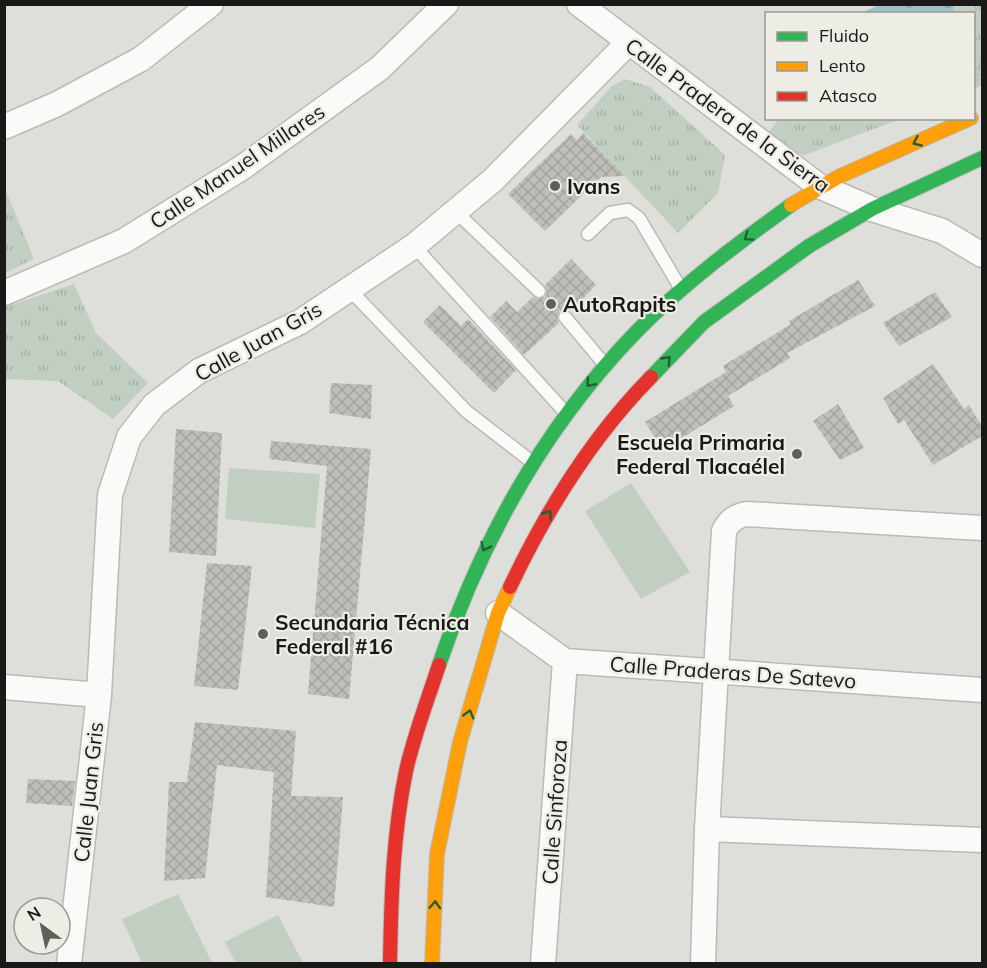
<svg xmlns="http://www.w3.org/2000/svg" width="987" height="968" font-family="Mulish,sans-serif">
<defs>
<pattern id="park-tufts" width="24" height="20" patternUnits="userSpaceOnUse" patternTransform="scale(1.5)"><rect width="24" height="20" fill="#c2cec2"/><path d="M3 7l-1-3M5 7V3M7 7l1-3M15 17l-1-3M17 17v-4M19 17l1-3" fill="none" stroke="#a6b0a6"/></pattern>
<pattern id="water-ripples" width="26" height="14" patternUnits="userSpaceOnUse" patternTransform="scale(1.5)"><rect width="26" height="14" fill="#9fc1ca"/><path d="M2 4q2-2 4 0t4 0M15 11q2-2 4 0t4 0" fill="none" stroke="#88a5ad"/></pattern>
<pattern id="building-cross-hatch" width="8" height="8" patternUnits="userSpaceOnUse" patternTransform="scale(1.5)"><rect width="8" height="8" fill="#bebebb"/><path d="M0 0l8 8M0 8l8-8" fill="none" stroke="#a3a3a0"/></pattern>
</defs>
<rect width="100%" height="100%" fill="#dededa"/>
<g fill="#c2cec2">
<path d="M229,468L320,474L315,528L225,519Z"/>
<path d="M631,483L690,572L641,599L585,511Z"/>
<path d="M178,894L212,963H142L122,919Z"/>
<path d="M278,915L303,963H236L225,942Z"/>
</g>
<g fill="url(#park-tufts)">
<path d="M880,5H982V85L974,89V14H860Z"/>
<path d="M625,79L650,87L725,155L718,193L678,233L577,125L612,86Z"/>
<path d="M779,119H900L805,155L779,149L766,136Z"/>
<path d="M5,189L34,259L5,273H4Z"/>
<path d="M74,284L96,333L148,383L113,419L58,381L5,379V307Z"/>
</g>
<path fill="url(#water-ripples)" d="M880,5L955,4L952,13H860Z"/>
<g fill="url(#building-cross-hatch)">
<path d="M583,133L625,176L601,177L545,231L508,194L571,134L577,140Z"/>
<path d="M571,259L596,285L571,311L564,309L559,311L557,318L559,323L524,355L490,317L506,301L517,312L533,297L538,299L545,297L547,292L545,285Z"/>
<path d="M858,280L875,306L787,353L790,358L728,396L734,406L662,450L645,422L726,372L723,366L791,324L789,321Z"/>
<path d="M935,292L952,317L899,346L883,323Z"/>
<path d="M440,305L461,326L468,319L516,370L494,393L423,322Z"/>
<path d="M933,364L964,409L969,405L982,426V436L933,465L904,420L898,424L883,398Z"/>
<path d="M331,383L372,385L371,419L329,413Z"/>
<path d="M838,404L864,448L840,460L813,421Z"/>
<path d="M176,429L222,433L216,556L169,552Z"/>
<path d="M271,441L371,449L349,699L308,694L327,466L269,459Z"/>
<path d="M207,563L252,566L238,690L194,686Z"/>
<path d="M195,722L296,731L291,796L343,797L334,907L266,897L274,772L217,765L205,878L164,881L169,782H187Z"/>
<path d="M28,779L75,781L72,806L26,803Z"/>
</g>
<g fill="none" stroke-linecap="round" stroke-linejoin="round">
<defs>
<g id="lane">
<path d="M455,211L539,291"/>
<path d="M588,234L610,213L628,210L639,218L681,289"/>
<path d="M414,246L565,412"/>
<path d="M349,289L466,411L532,462"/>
<path d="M565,317L605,365"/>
</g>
<g id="street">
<path d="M579,4L819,186L872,209L942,231L982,255"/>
<path d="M4,127L57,104L141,59L211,4"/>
<path d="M4,293L124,241L243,167L380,68L446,4"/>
<path d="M498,613L565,661L982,690"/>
<path d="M4,687L99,695"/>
<path d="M707,829L982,840"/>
<path d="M69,964L99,695L110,495L129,437L154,405L199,371L300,322L414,246L493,180L628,43"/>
<path d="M543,964L565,661"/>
<path d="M703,964L707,829L724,531C729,521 735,516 747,514L982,528"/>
</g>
<g id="fast">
<path d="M651,377L704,322L809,246L872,209L982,158"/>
<path d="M439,665C481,541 545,426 636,332C683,284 737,244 791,205"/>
</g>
<g id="slow">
<path d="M791,205L838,177L971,118"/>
<path d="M432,964L437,854L460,742L498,613L510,587"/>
</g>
<g id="jam">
<path d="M510,587C546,511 592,437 651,377"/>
<path d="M390,964C391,899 393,834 406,771C414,735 428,699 439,665"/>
</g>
</defs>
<use href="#lane" stroke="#bbbab7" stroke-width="15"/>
<use href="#street" stroke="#bbbab7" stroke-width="27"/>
<use href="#fast" stroke="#bbbab7" stroke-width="16"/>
<use href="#slow" stroke="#bbbab7" stroke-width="16"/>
<use href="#jam" stroke="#bbbab7" stroke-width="16"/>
<path stroke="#bebebd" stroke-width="4" stroke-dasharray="3 3" stroke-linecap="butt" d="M974,88L982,57"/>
<use href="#lane" stroke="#fafaf9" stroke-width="12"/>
<use href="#street" stroke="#fafaf9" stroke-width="24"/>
<use href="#fast" stroke="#30b455" stroke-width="14"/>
<use href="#slow" stroke="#ff9f0a" stroke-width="14"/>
<use href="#jam" stroke="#e5322d" stroke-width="14"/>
</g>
<defs><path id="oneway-chevron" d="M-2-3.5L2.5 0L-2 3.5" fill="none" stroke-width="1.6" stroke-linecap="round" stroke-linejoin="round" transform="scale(1.5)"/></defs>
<g stroke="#245f33">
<use href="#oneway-chevron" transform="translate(917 142) rotate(156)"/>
<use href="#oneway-chevron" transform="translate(748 237) rotate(145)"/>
<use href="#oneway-chevron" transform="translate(667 360) rotate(-46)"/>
<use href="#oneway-chevron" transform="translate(590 383) rotate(130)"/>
<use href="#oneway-chevron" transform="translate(548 514) rotate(-56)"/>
<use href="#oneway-chevron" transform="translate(485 547) rotate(116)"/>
<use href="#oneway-chevron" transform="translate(469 714) rotate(-74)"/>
<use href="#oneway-chevron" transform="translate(435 905) rotate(-87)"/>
</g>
<g fill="#5f5e5b" stroke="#edece5" stroke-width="2">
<circle cx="555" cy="186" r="6"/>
<circle cx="551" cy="304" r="6"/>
<circle cx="797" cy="454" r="6"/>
<circle cx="263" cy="634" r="6"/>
</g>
<g text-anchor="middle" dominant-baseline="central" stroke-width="4.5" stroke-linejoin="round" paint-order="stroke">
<g font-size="21" fill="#1a1917" stroke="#edece5">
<text transform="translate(728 115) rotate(36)">Calle Pradera de la Sierra</text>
<text transform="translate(237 166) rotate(-34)">Calle Manuel Millares</text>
<text transform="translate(258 341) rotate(-29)">Calle Juan Gris</text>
<text transform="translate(733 672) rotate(4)">Calle Praderas De Satevo</text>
<text transform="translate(88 792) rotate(-84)">Calle Juan Gris</text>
<text transform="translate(554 812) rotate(-86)">Calle Sinforoza</text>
</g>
<g font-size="21" font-weight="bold" fill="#1a1917" stroke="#edece5" text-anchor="start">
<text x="567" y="186">Ivans</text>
<text x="563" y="304">AutoRapits</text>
<text x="785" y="442" text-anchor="end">Escuela Primaria<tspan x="785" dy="24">Federal Tlacaélel</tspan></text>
<text x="275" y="622">Secundaria Técnica<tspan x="275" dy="24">Federal #16</tspan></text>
</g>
</g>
<rect width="987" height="968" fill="none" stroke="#1a1917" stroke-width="12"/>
<rect x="765" y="12" width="210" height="108" fill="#edece5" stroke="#999893" stroke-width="1.5"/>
<rect x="777" y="32" width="30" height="9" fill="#30b455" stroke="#999893" stroke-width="1.5"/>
<text x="819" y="42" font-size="18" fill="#1a1917">Fluido</text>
<rect x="777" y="62" width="30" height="9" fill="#ff9f0a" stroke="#999893" stroke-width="1.5"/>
<text x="819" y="72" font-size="18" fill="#1a1917">Lento</text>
<rect x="777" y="92" width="30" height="9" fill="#e5322d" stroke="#999893" stroke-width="1.5"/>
<text x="819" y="102" font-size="18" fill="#1a1917">Atasco</text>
<g transform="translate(42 926) rotate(327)"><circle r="28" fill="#edece5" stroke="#999893" stroke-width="1.5"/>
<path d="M0-4.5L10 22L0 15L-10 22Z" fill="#5f5e5b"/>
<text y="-9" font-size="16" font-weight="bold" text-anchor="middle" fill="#1a1917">N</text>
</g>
</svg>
